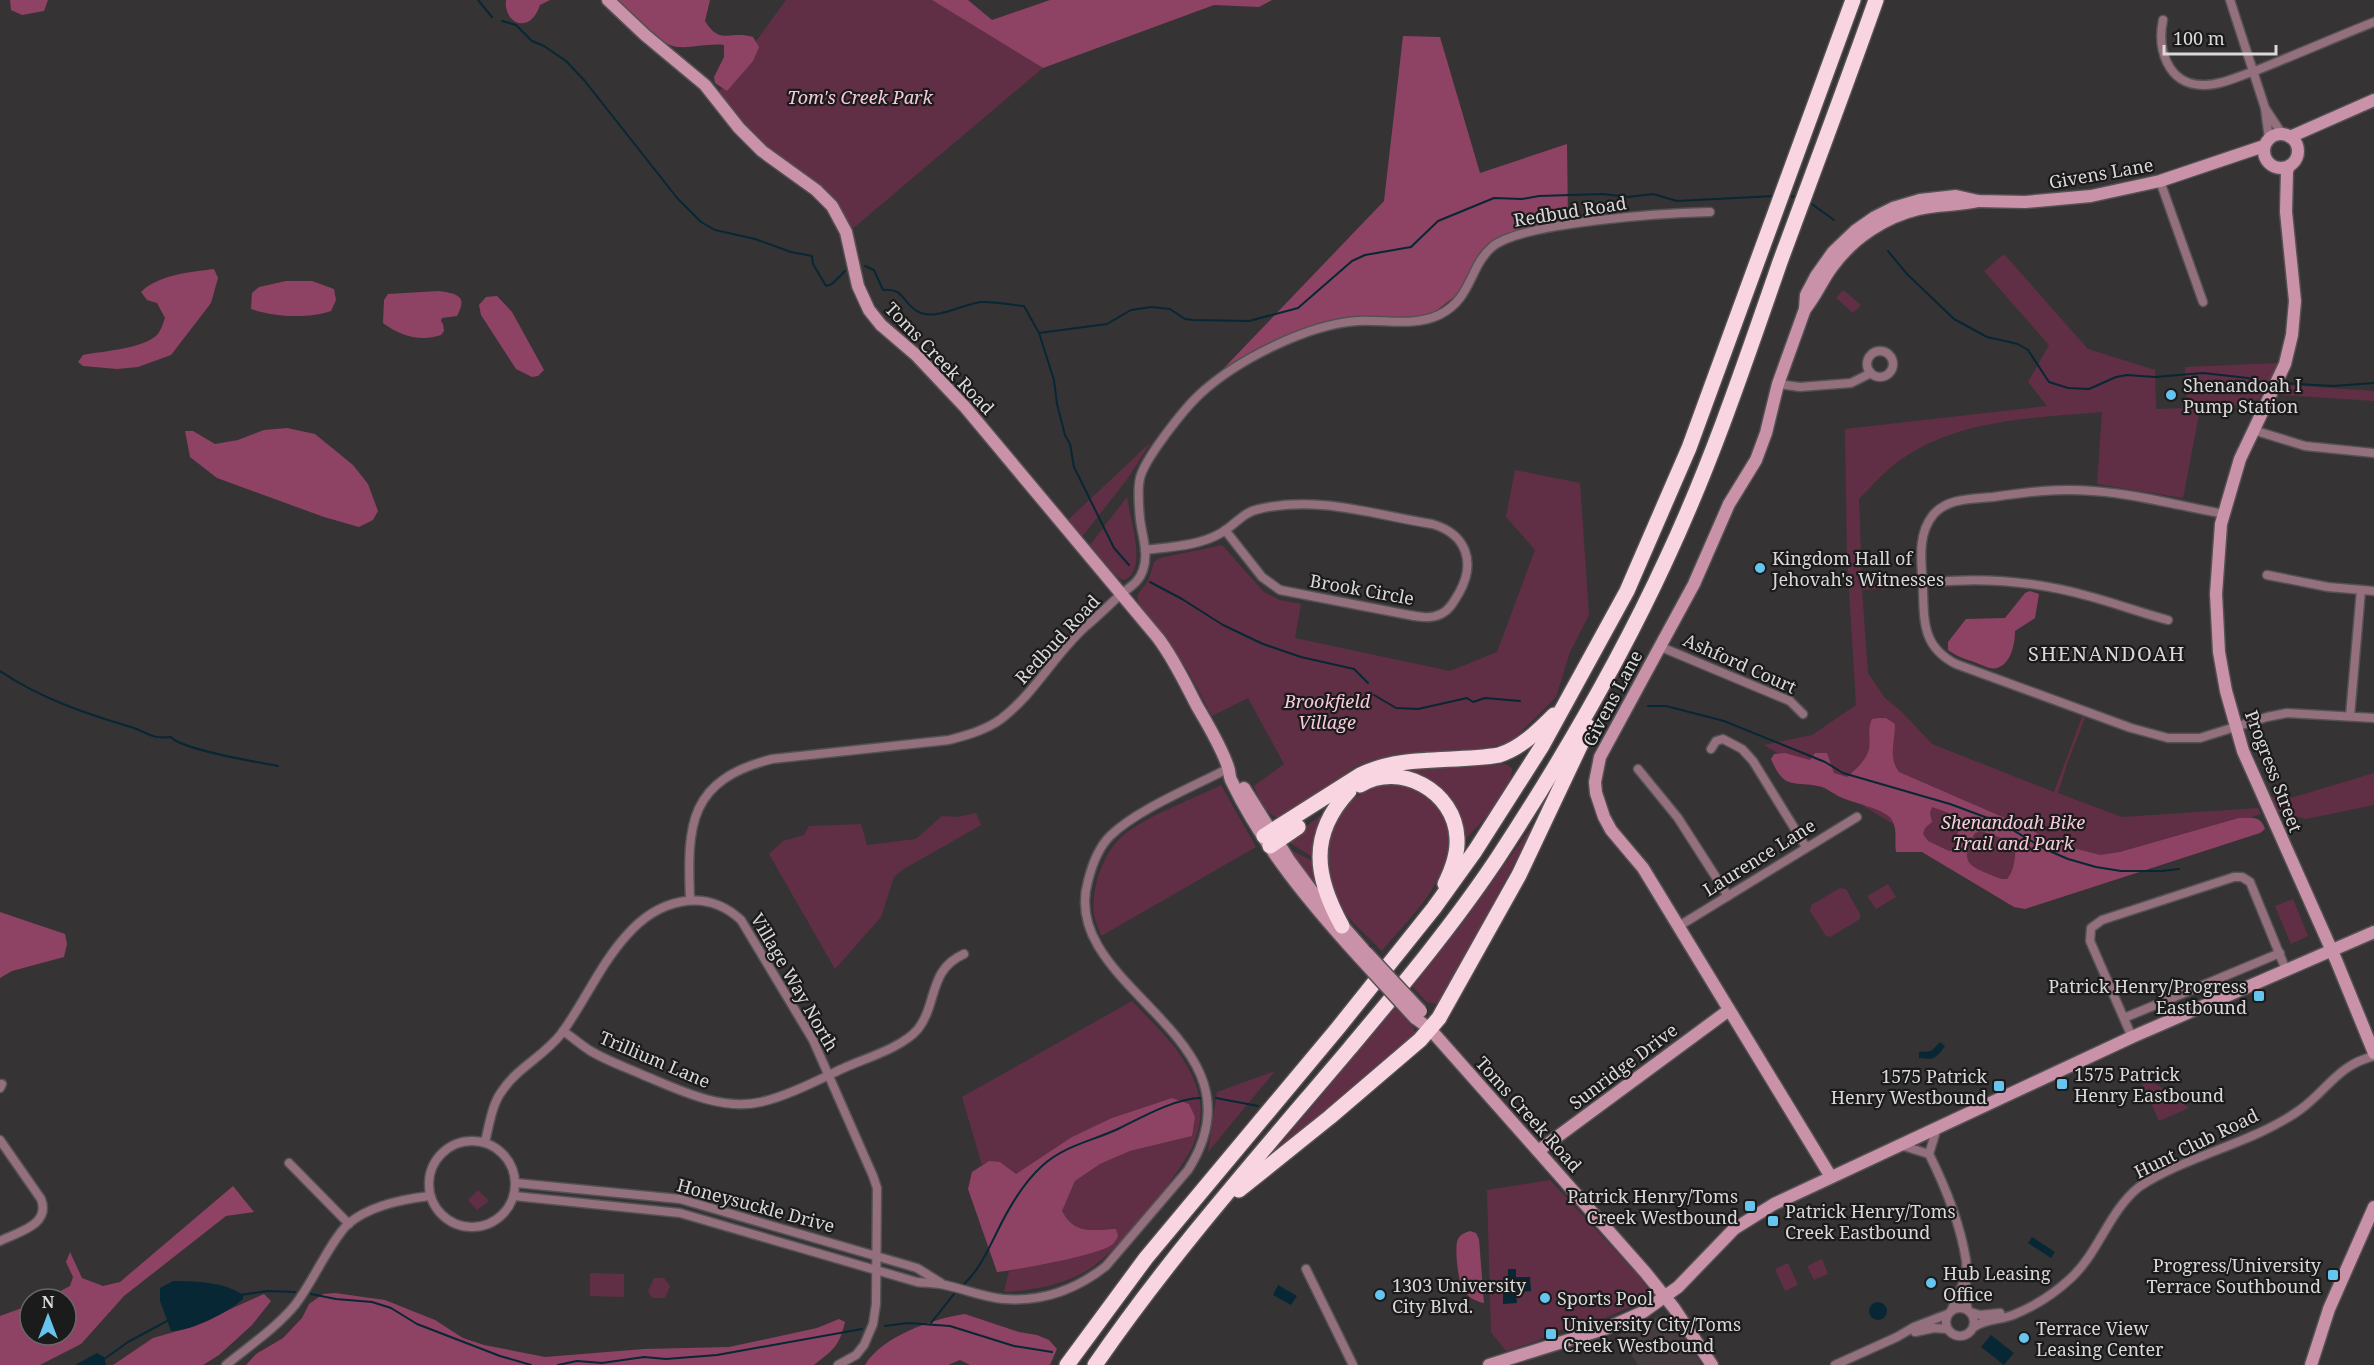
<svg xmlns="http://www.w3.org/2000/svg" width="2374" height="1365" font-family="'Noto Serif',serif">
<rect width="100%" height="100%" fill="#363334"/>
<path fill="#463d40" d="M1661,1315L1671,1319L1702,1365H1638L1618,1335Z"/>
<g fill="#612f45">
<path d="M786,0H932L1043,68L851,230C839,191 807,181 778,157C754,138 738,115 719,92Z"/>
<path d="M2004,254L2088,349L2155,370L2156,409L2187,408L2185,367L2278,363L2259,399L2199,415L2183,498L2097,484L2102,412C2033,418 1953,419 1895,464C1882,474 1870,488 1859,499L1862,583L1916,578V586L1862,590L1868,673L1885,698L1901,711L1932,744L2054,792L2082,717L2085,718L2068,761L2058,793L2122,817L2258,808L2261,814L2009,890L1911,835L1764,745L1812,735L1856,705L1847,557L1845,429L2047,406L2028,382L2049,345L1984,271Z"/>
<path d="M1843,290L1861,305L1853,313L1836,298Z"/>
<path d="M2286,385L2374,391V401L2281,395Z"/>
<path d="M1151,442L1128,478L1082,537L1068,520Z"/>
<path d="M1515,470L1580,483L1589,615L1570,652L1556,697L1510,743L1459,754L1423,756L1401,753L1369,761L1353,768L1287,817L1282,819C1265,815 1260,801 1254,786L1284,764L1248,698L1212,716L1188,671L1139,603L1137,596L1149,579L1154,562L1160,558L1222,545L1264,592L1280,600L1301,604L1295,638L1450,671L1497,652L1535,550L1506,517Z"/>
<path d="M1127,497C1129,517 1149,571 1124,580L1117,577L1090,545Z"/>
<path d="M1505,764L1512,768C1514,789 1479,826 1465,839C1457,799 1443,783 1404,770Z"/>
<path d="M2374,773V805L2306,819L2276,811L2269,795L2281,801Z"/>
<path d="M1385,784C1407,785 1429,790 1441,811C1470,864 1412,914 1382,951C1369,937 1347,919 1338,903C1312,857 1333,795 1385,784Z"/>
<path d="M1221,785L1256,847L1101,936C1099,929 1095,921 1094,914C1091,883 1106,844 1133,828C1160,811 1192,799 1221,785Z"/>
<path d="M1329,809L1314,858L1287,841Z"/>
<path d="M976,813L981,825L902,870L894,877L881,917L835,969L769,854L783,841L804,835L809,826L861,824L867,845L916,839L942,816L957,817Z"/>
<path d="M1541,814L1442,999L1436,1004L1427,1002L1411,985L1459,928Z"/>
<path d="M1287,848L1314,862L1321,891Z"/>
<path d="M1888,884L1896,897L1876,909L1867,896Z"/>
<path d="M1840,888L1846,889L1860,914V919L1830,937L1826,936L1810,911L1811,905Z"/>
<path d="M2293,899L2308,936L2291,944L2275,906Z"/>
<path d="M1132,1001C1160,1031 1193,1059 1200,1101C1202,1116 1199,1131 1193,1145C1179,1176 1120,1249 1091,1268C1065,1285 1035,1290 1004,1292L1009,1271L1099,1250L1116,1229C1092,1230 1075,1235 1062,1211L1075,1181L1100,1164L1130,1151L1192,1136L1189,1104L1172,1098L1112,1118L1016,1174L989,1161L982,1165L962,1097Z"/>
<path d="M1395,1008L1414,1028L1415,1034L1344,1097L1274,1152Z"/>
<path d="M2135,1068L2189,1108L2159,1121Z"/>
<path d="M1275,1071L1208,1152L1217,1092Z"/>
<path d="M1550,1180L1637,1274L1648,1289L1647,1296L1635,1305L1584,1327H1572L1551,1333L1538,1341L1506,1351L1491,1332L1487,1190Z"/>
<path d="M478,1190L489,1201L477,1210L468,1200Z"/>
<path d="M1822,1259L1828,1274L1814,1280L1807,1266Z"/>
<path d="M1788,1263L1798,1285L1785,1291L1775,1269Z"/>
<path d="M590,1273L624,1274V1297L590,1296Z"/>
<path d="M654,1278H664L670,1286L665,1298H652L648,1291Z"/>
</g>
<g fill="#8e4364" fill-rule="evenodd">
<path d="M10,0H48L44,11L22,15L11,10Z"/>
<path d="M506,0H550L540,5C530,36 503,23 506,0Z"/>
<path d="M615,0H710L705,21C720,46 731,30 753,37L759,47L753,61L727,91L715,83L714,77L724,57V45C709,43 693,48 678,47C660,46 627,13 615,0Z"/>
<path d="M932,0H968L992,20L1050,0H1272L1259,7L1214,5L1043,68Z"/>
<path d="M1403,36L1440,37L1480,173L1567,144L1568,223L1513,232L1488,245L1459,293L1436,311L1417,318H1353L1332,320L1285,338L1224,368L1384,201Z"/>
<path d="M214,269L218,278L211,303L171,355L138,367L117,369L83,366L78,362L83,355C103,351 142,349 157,335C161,331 163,323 165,318L157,303L147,300L141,292C158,275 190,272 214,269Z"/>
<path d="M286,281H312L334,289L336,300L331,311C308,319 274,317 251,309L252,293L259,287Z"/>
<path d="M439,291C458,294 468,296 457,316L442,318L441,321L443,324L444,331L441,335C421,342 400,336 383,323L384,300L388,294Z"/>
<path d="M497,296L512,312L544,370L538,376L532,377L516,369L481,315L479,305L486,297Z"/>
<path d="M287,428L315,434L353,465L368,484L378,511L373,520L359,527L324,517L217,478L190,457L185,431H193L215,444L238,440L264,430Z"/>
<path d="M2030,591L2039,594L2035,618L2015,631C2015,644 2011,664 1997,668C1990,670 1980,664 1974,662C1965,659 1956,656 1948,650V642L1966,619L2005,618L2025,593Z"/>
<path d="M1879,718H1886L1895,724C1895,741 1888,758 1899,772L2030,829L2053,843L2100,855L2120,852L2239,818C2251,818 2261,815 2265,829L2260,833L2025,909L2014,907L1922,852H1896C1894,841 1898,831 1892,820C1885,808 1851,803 1838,796C1833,793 1827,789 1822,787C1794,780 1785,792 1771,759L1774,754L1785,753L1810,760L1815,753H1827L1834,773L1847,777C1856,769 1866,761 1869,749C1871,739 1867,729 1872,719ZM1932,807L1949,813L1960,821L1955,849L1949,851L1928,841L1923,834L1925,828L1932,822L1930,813ZM1981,831L2014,842C2017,853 2014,872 2007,879H2001C1973,867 1956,866 1975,833Z"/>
<path d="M0,912L65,934L67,944L64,957L12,971L0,978Z"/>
<path d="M1172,1098L1189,1104L1195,1117L1192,1136L1130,1151L1100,1164L1075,1181L1062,1211C1075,1235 1092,1230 1116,1229L1118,1236C1118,1237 1114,1243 1113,1244C1100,1255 1017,1270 997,1272L968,1189L972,1172L989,1161L1000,1162L1016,1174L1072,1137L1112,1118Z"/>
<path d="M233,1186L254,1212L226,1216L124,1296L81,1344L40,1365H0V1316L30,1305V1335H66V1299H45L70,1286L73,1277L66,1262L70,1252L82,1278L103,1286L120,1282Z"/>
<path d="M1470,1231L1476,1233L1479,1239L1484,1303C1477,1302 1468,1297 1464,1291C1458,1284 1454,1246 1458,1239C1461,1234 1466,1232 1470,1231Z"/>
<path d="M335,1293L385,1300L435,1320L463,1338L484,1345L545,1357L644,1349L729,1347L817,1328L839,1319L845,1322C839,1347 833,1350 814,1365H246L256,1354L283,1338L302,1318L309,1304L323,1294Z"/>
<path d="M264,1294L271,1301L252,1325L219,1355L203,1365H113L153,1338L191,1327Z"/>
<path d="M965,1314L1019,1332L1037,1335L1049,1340L1057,1349L1050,1365H970L960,1360L948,1365H865C881,1337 934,1318 965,1314Z"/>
</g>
<g fill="#072734">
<path d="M1940,1042L1945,1046C1936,1059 1934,1060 1919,1058V1052C1934,1051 1929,1053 1940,1042Z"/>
<path d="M2032,1237L2055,1252L2051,1258L2028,1243Z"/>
<path d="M1508,1269H1516V1277H1530L1531,1291L1516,1292L1517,1303L1503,1304V1277H1508Z"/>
<path d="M173,1281C195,1281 225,1282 243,1295V1299C227,1313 192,1331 171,1331L160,1301V1288Z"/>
<path d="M1278,1285L1297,1296L1291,1305L1273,1295Z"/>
<circle cx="1878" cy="1311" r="9"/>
<path d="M1991,1335L2014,1353L2004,1365L1981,1347Z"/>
<path d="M97,1353L104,1357L106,1365H75Z"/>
</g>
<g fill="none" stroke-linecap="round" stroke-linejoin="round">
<g stroke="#072734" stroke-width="2">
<path d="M478,0L492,17"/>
<path d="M502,21L516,25L532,41L544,46L566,61L584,80L678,199L701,222L715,230L755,239L791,252L812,256L813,264L826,286L832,284L845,271"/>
<path d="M1786,196L1798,197"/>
<path d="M1809,202L1834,220"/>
<path d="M1888,251L1907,274L1954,319L1987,337L2018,344L2028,350L2049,382L2068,388L2089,389L2116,377L2127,375L2155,377L2203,373L2248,378L2264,384H2269"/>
<path d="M865,266L874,270L883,290C906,287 902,306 921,313C939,319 963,304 981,302C994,301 1010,305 1024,306L1039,333L1054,380L1057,404L1065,435L1070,444L1074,467L1114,548L1129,565"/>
<path d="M1039,333L1107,324L1131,310L1151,307L1170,309L1185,319L1193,320L1249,321L1298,308L1352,261L1365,255L1411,247L1438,221L1494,198L1522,199L1539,196L1603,194L1628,197L1653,194L1677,201L1774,196"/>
<path d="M2281,383L2333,386L2374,383"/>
<path d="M1150,582L1182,599L1223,625L1263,644L1301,657L1354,669L1368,683"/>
<path d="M0,671C40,698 86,714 131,727C150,733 149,739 171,737C182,750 257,762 278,766"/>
<path d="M1374,695L1396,708L1418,709L1467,698L1473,702L1485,698L1520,701"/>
<path d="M1648,706H1666L1724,721L1825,762L1843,773L1950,804L1985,817L2011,829L2045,849L2068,859L2096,867L2121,871H2162L2179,869"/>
<path d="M1216,1098L1258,1106"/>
<path d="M964,1284C979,1270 987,1252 996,1234C1007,1211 1023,1183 1042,1166C1065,1145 1093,1141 1120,1128C1142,1117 1176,1098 1201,1098"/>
<path d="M311,1294L336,1299L372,1302L391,1308L417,1324L500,1356L531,1365"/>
<path d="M240,1295L267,1291L295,1292"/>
<path d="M931,1323L954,1294"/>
<path d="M885,1326L908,1323L950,1326L1014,1346L1052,1352"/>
<path d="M103,1360L128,1342L167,1321"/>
<path d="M558,1365L577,1361L602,1363L644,1357L666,1359L717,1355L862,1329"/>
</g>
<defs>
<g id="street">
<path d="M2230,0L2265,108L2282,134"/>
<path d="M2163,20C2157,48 2167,84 2202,85C2219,86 2239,76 2255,71C2295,55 2334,38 2374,22"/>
<path d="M2265,108L2269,139"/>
<path d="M2160,181L2203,302"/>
<circle cx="1880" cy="364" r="13"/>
<path d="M1778,384L1800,387L1851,383L1871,373"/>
<path d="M2253,430L2305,446L2374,453"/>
<path d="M2224,514C2180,506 2137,494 2093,491C2059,488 2026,492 1993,497C1972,499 1947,498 1933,515C1916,536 1922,565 1923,590C1924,623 1923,647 1956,664L2131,728L2168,738H2200L2267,717L2287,713L2374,718"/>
<path d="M1145,550C1169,547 1199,546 1221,533C1235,525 1243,512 1259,509C1317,495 1375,515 1432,524C1467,534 1476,563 1459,593C1454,601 1450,610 1441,614C1431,619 1420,617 1409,615L1280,590L1262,577L1225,530"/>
<path d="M2267,575L2328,587L2374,591"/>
<path d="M1923,583C1978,577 2035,581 2088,596C2115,603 2141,613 2168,620"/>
<path d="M1661,647L1790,701L1803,714"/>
<path d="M2350,716L2361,590"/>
<path d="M1711,749L1716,741L1723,739L1742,749L1753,761L1806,847"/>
<path d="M1638,769L1678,818L1728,896"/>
<path d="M690,899C687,824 689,780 772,759L949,740C967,735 986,730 1001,719C1035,693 1054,655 1085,627C1097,617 1108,606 1119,596C1129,587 1139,583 1143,570C1149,553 1142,536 1140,519C1139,506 1137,491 1140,478C1145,458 1184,409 1200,394C1237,360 1306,325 1357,321C1384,319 1413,327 1439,315C1472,299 1469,267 1492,247C1521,222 1667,213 1710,212"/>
<path d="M1679,926L1857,817"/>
<path d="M2124,1018L2280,953"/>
<path d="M563,1031C572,1037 580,1044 589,1050C605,1060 625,1067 643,1075C679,1090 721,1111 761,1102C788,1096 820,1079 846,1067C867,1058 903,1047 918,1029C938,1003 928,970 964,954"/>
<path d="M2132,1037L2090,941L2091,928L2102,920L2234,877H2242L2250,882L2286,970"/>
<path d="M0,1088L2,1084"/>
<path d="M0,1140L41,1199C51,1225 18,1232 0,1241"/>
<circle cx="472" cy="1184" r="43"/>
<path d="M485,1142C489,1126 492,1104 502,1091C517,1068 544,1056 561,1034C584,1003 600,965 626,936C657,900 704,886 741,920L813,1040L873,1176L877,1188L876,1304L873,1324L864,1345L856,1355L838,1365"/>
<path d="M1900,1145L1929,1154C1945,1186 1960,1223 1966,1260C1968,1276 1963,1294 1968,1310"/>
<path d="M1929,1154L1937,1128"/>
<path d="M289,1163L349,1224"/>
<path d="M516,1183L680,1199L917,1268L941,1283"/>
<path d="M514,1196L680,1213L917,1282C926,1283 936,1283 945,1285C964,1289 983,1297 1003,1299C1041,1302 1076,1290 1106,1266L1188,1170C1273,1037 1057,989 1088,881C1092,865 1098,848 1110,836C1138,809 1193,787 1229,768"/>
<path d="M1306,1269L1353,1365"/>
<circle cx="1960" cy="1322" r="14"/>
<path d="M1951,1311L1965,1279"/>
<path d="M1970,1312L1980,1315L2000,1313"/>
<path d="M1974,1327C1985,1319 2000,1320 2013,1315C2033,1307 2055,1293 2071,1278C2099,1252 2109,1211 2139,1187C2187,1155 2255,1143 2301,1109C2328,1089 2338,1065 2374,1056"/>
<path d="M1915,1332L1934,1328L1947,1329"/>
<path d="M226,1365C249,1346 276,1328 295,1305C313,1282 329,1243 348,1224C369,1206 403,1199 430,1196"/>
<path d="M1835,1365L1897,1337L1914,1327L1948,1314"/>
</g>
<g id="secondary">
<path d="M608,0L645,35L705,85L739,128L762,151L816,190L832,206L846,232L858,286L869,310L881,325L916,355L965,407L1158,638C1174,659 1185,683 1197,706C1208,725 1221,746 1228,767C1230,772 1229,776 1231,780C1263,847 1311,904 1360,958"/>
<circle cx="2281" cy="151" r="17"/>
<path d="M2290,137L2374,100"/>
<path d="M2289,166L2287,171L2286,212L2295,301L2292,335L2285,364L2240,459L2221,524L2216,594L2219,652L2226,691L2243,751L2336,960L2374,1053"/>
<path d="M1805,309C1816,296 1822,280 1832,267C1853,238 1885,217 1919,209C1938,204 1958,206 1978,201"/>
<path d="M1244,788L1289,860L1312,891L1363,949"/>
<path d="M1415,1018L1430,1029L1645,1272L1674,1308L1712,1365"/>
<path d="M1538,1151L1729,1010"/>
<path d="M1831,1177L1643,868L1611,830L1604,817L1596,793L1595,782L1600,757L1694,584L1729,504L1756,460L1766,433L1778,384L1805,309L1806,295L1816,276L1833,252L1855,231L1875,217L1893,208L1920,200L1956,196L1978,201L2025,202L2091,196L2160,181L2264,146"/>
<path d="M1489,1365L1607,1328L1643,1312L1678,1287L1734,1229L1774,1204L2132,1037L2374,932"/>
<path d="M2311,1365L2329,1309L2374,1207"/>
</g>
<g id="highway">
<path d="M1360,785C1400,761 1455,791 1457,838C1458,854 1452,870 1445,884"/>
<path d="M1264,836L1360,775C1404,754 1452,763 1499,755C1521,748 1538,731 1554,715"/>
<path d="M1270,846L1298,827"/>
<path d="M1342,926C1315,877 1308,835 1349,791"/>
<path d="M1239,1190L1330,1117L1420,1040L1439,1018L1519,875L1589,727"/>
<path d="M1067,1365L1146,1258L1338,1028L1434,908L1475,851L1542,746L1627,591L1689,448L1853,0"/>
<path d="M1095,1365C1172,1253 1263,1151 1350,1048C1401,987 1453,925 1497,859C1560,763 1618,664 1666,560C1711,464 1745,363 1780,262C1812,175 1845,88 1876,0"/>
</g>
</defs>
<use href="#street" stroke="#545152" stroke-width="11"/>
<use href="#secondary" stroke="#545152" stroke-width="15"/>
<use href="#highway" stroke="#545152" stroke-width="18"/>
<use href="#street" stroke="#94707e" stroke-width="8"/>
<use href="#secondary" stroke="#ca92a8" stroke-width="12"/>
<use href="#highway" stroke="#f9d5e2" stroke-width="15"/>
<defs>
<g id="secondary-bridge">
<path d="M1366,952L1421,1011"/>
<path d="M1360,958L1415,1018"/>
</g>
</defs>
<use href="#secondary-bridge" stroke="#545152" stroke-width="15" stroke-linecap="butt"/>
<use href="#secondary-bridge" stroke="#ca92a8" stroke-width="12"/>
</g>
<g fill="#65c5ef" stroke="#1c1b1b" stroke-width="2">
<circle cx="2171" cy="395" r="6"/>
<circle cx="1760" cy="568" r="6"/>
<rect x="2253" y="990" width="12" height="12" rx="3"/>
<rect x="2056" y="1078" width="12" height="12" rx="3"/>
<rect x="1993" y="1080" width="12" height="12" rx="3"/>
<rect x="1744" y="1200" width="12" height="12" rx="3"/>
<rect x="1767" y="1215" width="12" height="12" rx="3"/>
<rect x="2327" y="1269" width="12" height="12" rx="3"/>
<circle cx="1931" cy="1283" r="6"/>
<circle cx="1380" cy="1295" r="6"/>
<circle cx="1545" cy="1298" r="6"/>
<rect x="1545" y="1328" width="12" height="12" rx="3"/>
<circle cx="2024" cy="1338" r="6"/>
</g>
<g text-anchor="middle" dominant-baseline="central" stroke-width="4.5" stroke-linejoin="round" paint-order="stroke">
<g font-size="18" font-style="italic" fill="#f7cadb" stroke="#1c1b1b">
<text x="860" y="97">Tom's Creek Park</text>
<text x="1327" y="701">Brookfield<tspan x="1327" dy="21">Village</tspan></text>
<text x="2013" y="822">Shenandoah Bike<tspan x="2013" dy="21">Trail and Park</tspan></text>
</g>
<g font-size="18" fill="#dad8d9" stroke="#1c1b1b">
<text transform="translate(2101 173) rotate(-10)">Givens Lane</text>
<text transform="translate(1570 211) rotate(-9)">Redbud Road</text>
<text transform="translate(940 358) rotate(46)">Toms Creek Road</text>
<text transform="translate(1362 589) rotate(10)">Brook Circle</text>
<text transform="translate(1057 639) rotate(-47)">Redbud Road</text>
<text transform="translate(1740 663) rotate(24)">Ashford Court</text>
<text transform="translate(1612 698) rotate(-62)">Givens Lane</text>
<text transform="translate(2274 771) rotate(69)">Progress Street</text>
<text transform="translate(1759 857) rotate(-32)">Laurence Lane</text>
<text transform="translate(795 982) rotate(60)">Village Way North</text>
<text transform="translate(655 1059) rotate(23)">Trillium Lane</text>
<text transform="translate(1623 1066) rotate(-37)">Sunridge Drive</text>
<text transform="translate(1529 1114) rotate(48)">Toms Creek Road</text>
<text transform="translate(2196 1143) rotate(-26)">Hunt Club Road</text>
<text transform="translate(756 1205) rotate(15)">Honeysuckle Drive</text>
</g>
<g font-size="18" fill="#dad8d9" stroke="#1c1b1b" text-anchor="start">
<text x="2183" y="385">Shenandoah I<tspan x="2183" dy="21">Pump Station</tspan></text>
<text x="1772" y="558">Kingdom Hall of<tspan x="1772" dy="21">Jehovah's Witnesses</tspan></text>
<text x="2247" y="986" text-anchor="end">Patrick Henry/Progress<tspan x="2247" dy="21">Eastbound</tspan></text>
<text x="2074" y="1074">1575 Patrick<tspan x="2074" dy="21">Henry Eastbound</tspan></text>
<text x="1987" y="1076" text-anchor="end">1575 Patrick<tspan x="1987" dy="21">Henry Westbound</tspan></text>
<text x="1738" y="1196" text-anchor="end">Patrick Henry/Toms<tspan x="1738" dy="21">Creek Westbound</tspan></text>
<text x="1785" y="1211">Patrick Henry/Toms<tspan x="1785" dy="21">Creek Eastbound</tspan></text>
<text x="2321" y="1265" text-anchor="end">Progress/University<tspan x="2321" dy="21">Terrace Southbound</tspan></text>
<text x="1943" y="1273">Hub Leasing<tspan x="1943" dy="21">Office</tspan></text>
<text x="1392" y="1285">1303 University<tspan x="1392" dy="21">City Blvd.</tspan></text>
<text x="1557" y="1298">Sports Pool</text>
<text x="1563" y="1324">University City/Toms<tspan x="1563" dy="21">Creek Westbound</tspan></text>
<text x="2036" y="1328">Terrace View<tspan x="2036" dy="21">Leasing Center</tspan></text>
</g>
<g font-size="20" letter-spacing="1.5" fill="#dad8d9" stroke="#1c1b1b">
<text x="2107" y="653">SHENANDOAH</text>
</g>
</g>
<g transform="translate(48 1317)"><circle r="28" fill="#1c1b1b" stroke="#686767" stroke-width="1.5"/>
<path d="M0-4.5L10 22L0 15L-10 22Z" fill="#65c5ef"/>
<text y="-9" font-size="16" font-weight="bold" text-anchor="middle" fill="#dad8d9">N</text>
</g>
<path d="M2164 45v9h112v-9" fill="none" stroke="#dad8d9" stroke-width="3"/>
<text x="2173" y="45" font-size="18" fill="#dad8d9" stroke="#1c1b1b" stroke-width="4.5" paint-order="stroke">100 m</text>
</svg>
